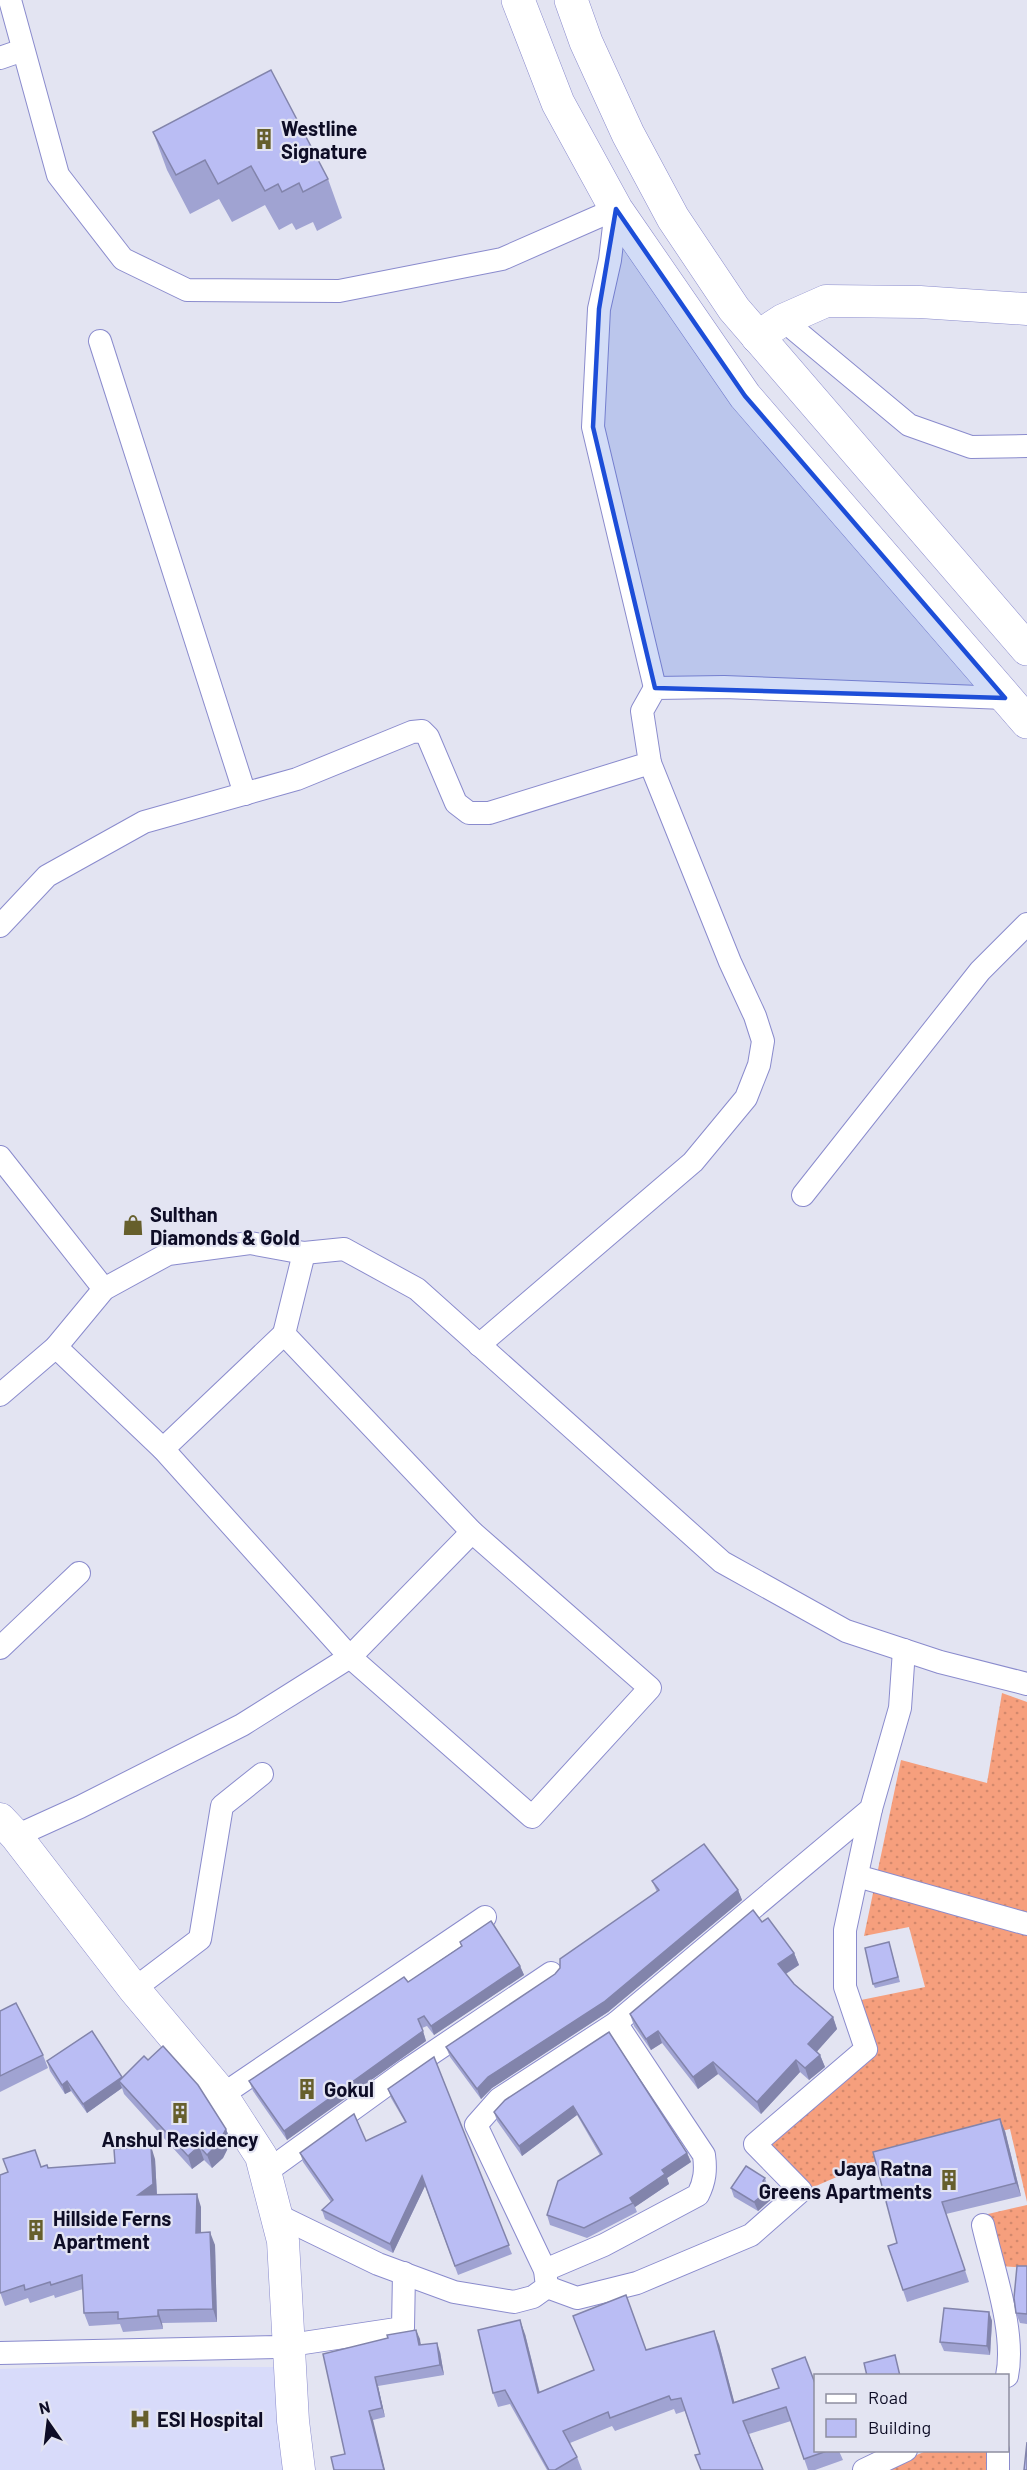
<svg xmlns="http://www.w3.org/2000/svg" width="1027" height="2470" font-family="Barlow,sans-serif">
<defs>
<pattern id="grass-dots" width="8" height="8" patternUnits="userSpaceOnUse" patternTransform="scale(1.5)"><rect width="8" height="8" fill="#f69f7d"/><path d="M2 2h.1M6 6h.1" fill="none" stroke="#d2886c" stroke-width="1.8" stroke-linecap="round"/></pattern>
</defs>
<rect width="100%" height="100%" fill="#e3e4f2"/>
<path fill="#d8dbfa" d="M74,2366L277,2367L283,2470H0V2369Z"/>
<g fill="url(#grass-dots)">
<path d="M1002,1693L1027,1702V2202L1010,2129L869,2163L809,2189L765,2144L874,2052L861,2000L925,1987L909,1927L864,1936L901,1760L987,1783Z"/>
<path d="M1027,2205V2268L999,2266L988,2214Z"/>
<path d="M926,2451H991L992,2470H882Z"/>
</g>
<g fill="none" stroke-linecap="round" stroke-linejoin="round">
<defs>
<g id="street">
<path d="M10,0L58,175L123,259L187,290L339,291L502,259L616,209"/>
<path d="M0,58L23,50"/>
<path d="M616,209L610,260L599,309L593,427L655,688"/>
<path d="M783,320L909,425L971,447L1027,446"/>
<path d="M100,341L245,794"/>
<path d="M0,926L47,876L144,822L297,779L412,732L422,731L428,737L456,803L469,813H489L650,763L642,711L655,688L724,687L1005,698"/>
<path d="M0,1157L104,1289"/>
<path d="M803,1195L980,971L1027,924"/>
<path d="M479,1345L693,1162L746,1098L759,1065L763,1041L755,1016L730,962L650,763"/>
<path d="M56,1347L163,1449L350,1657L532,1817L650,1688L472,1532L284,1334L304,1253"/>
<path d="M0,1395L56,1347L104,1289L168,1254L250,1243L304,1253L344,1249L417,1289L722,1562L846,1631L940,1662L1027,1684"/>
<path d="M163,1449L284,1334"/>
<path d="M0,1648L79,1573"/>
<path d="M16,1836L80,1807L242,1725L350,1657L472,1532"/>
<path d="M857,1876L1027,1924"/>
<path d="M134,1989L200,1939L222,1806L262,1774"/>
<path d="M222,2095L485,1917"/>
<path d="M266,2172L407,2070L551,1973"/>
<path d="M277,2215L378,2264L454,2292L514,2302L533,2297L547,2287L545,2270L476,2125L499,2099L616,2023L871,1809L900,1708L904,1650"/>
<path d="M983,2225C993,2269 1016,2332 1007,2376"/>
<path d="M545,2270L604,2245L698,2195C705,2181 706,2170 704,2155L616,2023"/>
<path d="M547,2287L577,2298L637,2283L751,2235L801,2191L755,2144L866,2049L845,1987V1930L871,1809"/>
<path d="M0,2353L277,2347L403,2328L404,2273"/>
<path d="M998,2450V2470"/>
<path d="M864,2470L906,2450"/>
</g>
<g id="secondary">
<path d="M757,337L783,320L826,301L920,302L1027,309"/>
<path d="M0,1819L16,1836L134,1989L217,2088L261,2156L283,2241L293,2421L299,2470"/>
</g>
<g id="highway">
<path d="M518,0L558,103L616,209L745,396L1027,722"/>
<path d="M571,0L586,42L628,134L673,218L734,309L1027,649"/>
</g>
</defs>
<use href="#street" stroke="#8a8bcd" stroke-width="24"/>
<use href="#secondary" stroke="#8a8bcd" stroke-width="33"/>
<use href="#highway" stroke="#8a8bcd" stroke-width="34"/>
<use href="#street" stroke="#fff" stroke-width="22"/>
<use href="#secondary" stroke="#fff" stroke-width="32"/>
<use href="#highway" stroke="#fff" stroke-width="33"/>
</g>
<g fill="#a0a3d2">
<path d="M153,132L328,179L342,218L317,231L313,222L296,230L292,223L279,230L265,205L232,222L219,199L190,214L167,170Z"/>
<path d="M652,1881L738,1890L742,1900L608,2012L492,2088L481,2099L450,2057L446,2047L555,1974L657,1892Z"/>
<path d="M762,1922L794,1953L799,1965L786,1974L794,1984L833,2017L837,2029L817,2051L820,2055L825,2067L809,2080L800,2072L761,2114L718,2074L698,2089L662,2043L651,2050L634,2026L630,2014Z"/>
<path d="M460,1942L520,1966L524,1975L434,2035L427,2026L422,2028L426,2041L287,2140L253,2091L249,2081L408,1982L461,1946Z"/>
<path d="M890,1946L900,1982L875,1988L873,1984Z"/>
<path d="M0,2011L43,2055L48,2068L0,2092Z"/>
<path d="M609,2032L687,2153L691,2162L667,2178L669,2184L635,2207L637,2212L587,2238L550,2225L547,2215L600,2155L577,2115L522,2156L497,2121L494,2112Z"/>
<path d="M434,2057L512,2254L458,2275L425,2186L393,2253L325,2219L322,2210L331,2202L303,2162L300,2153L366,2141L405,2122L391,2098L388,2089Z"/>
<path d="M47,2061L122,2078L226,2129L231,2142L223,2158L212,2168L204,2160L192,2169L124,2094L122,2088L87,2113L71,2091L65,2094L50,2071Z"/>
<path d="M1005,2131L1021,2196L946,2214L969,2282L907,2302L888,2246L897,2243Z"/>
<path d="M155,2159L157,2195L201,2207V2233L215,2245L217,2322L162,2323L163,2329L123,2332L120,2324L89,2326L84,2313L83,2289L55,2298L54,2295L30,2303L28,2298L5,2306L0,2292L41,2166L48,2168L115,2163Z"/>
<path d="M765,2178L767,2184L772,2187L775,2196L758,2211L734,2197L731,2188Z"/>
<path d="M1027,2266V2324L1020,2323L1016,2313Z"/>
<path d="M989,2312L992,2321L990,2355L944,2351L940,2342Z"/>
<path d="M416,2330L421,2345L440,2352L444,2375L378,2386L385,2417L373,2420L345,2454L388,2338Z"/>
<path d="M525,2334L540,2393L646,2350L719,2344L734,2402L779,2388L816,2451H839L843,2460L815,2470H808L791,2421L749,2434L763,2470H701L695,2455L700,2454L685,2411L676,2414L674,2409L615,2431L612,2426L570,2443L577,2457L582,2470H547L510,2404L498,2407L493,2393Z"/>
</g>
<g fill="#8284ab">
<path d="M738,1890L742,1900L608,2012L492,2088L481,2099L477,2089L488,2077Z"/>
<path d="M794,1953L799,1965L782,1976L778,1964Z"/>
<path d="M520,1966L524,1975L434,2035L431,2026Z"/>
<path d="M833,2017L837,2029L813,2056L808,2044Z"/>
<path d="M423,2031L426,2041L287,2140L284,2131Z"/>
<path d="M658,2031L662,2043L651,2050L646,2039Z"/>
<path d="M820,2055L825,2067L809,2080L805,2068Z"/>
<path d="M796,2060L800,2072L761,2114L757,2102Z"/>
<path d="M713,2062L718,2074L698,2089L693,2077Z"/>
<path d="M122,2077L125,2086L119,2081L122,2088L87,2113L83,2104Z"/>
<path d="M67,2081L71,2091L65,2094L62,2085Z"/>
<path d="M573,2106L577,2115L522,2156L519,2146Z"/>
<path d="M1000,2119L1005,2131L1021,2196L1016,2183Z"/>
<path d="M226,2129L231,2142L223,2158L212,2168L207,2155Z"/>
<path d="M151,2146L155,2159L157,2197L138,2195Z"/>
<path d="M199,2146L204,2160L192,2169L188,2156Z"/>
<path d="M687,2153L691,2162L667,2178L669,2184L635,2207L630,2198L662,2170Z"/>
<path d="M422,2176L425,2186L393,2253L390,2244Z"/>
<path d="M772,2187L775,2196L758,2211L754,2202Z"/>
<path d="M197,2194L201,2207V2246L196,2233Z"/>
<path d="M210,2232L215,2245L217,2322L213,2309Z"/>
<path d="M158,2310L162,2323L163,2329L158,2316Z"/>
<path d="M989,2312L992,2321L990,2355L987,2346Z"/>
<path d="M520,2320L525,2334L543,2407L538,2393Z"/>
<path d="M416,2330L420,2339L422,2354L419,2345Z"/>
<path d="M714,2331L719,2344L738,2416L733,2403Z"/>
<path d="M437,2343L440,2352L444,2375L440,2365Z"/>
<path d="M375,2377L378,2386L385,2417L382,2408Z"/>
<path d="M369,2411L373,2420L385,2470H384Z"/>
</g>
<g fill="#babdf4" stroke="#8284ab" stroke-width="1.5">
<path d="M271,70L328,179L303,192L299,183L282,192L278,184L265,191L251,166L218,184L205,160L176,175L153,132Z"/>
<path d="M704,1844L738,1890L604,2002L488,2077L477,2089L446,2047L555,1974L560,1968V1959L659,1890L652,1881Z"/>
<path d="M753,1910L762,1922L768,1918L794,1953L778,1964L794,1984L833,2017L808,2044L820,2055L805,2068L796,2060L757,2102L713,2062L693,2077L658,2031L646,2039L630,2014Z"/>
<path d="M491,1921L520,1966L431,2026L424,2016L418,2019L423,2031L284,2131L249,2081L404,1977L408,1982L462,1946L460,1942Z"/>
<path d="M889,1942L898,1977L873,1984L865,1948Z"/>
<path d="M16,2003L43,2055L0,2076V2011Z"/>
<path d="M92,2031L122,2077L83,2104L67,2081L62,2085L47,2061Z"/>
<path d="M609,2032L687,2153L662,2170L665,2174L630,2198L633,2203L584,2228L547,2215L558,2181L602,2154L573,2106L519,2146L494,2112L505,2100Z"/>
<path d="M163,2046L198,2085L226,2129L218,2144L207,2155L199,2146L188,2156L119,2081L144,2056L148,2060Z"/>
<path d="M434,2057L509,2245L455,2266L422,2176L390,2244L322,2210L333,2200L300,2153L354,2114L366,2141L406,2122L388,2089Z"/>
<path d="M1000,2119L1016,2183L942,2202L965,2270L903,2290L888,2246L897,2243L873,2152Z"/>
<path d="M151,2146L153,2184L138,2195L197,2194L196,2233L210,2232L213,2309L158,2310V2316L118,2319V2312L84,2313L82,2275L51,2285L50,2282L25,2290L24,2285L0,2293V2175L8,2172L3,2159L35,2150L41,2167L47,2165L48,2168L115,2163L114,2149Z"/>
<path d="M746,2166L765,2178L763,2181L772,2187L754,2202L731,2188Z"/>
<path d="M1017,2266H1027V2314L1016,2313L1014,2298Z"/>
<path d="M626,2295L646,2350L714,2331L733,2403L779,2388L772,2369L805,2357L816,2386V2451H827L804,2459L786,2407L743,2421L763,2470H701L695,2455L700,2454L681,2398L671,2400L669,2396L610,2418L608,2412L563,2431L577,2457L555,2470H549L505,2390L493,2393L478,2330L520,2320L538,2393L594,2370L573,2316Z"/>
<path d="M944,2308L989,2312L987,2346L940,2342Z"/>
<path d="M416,2330L419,2345L437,2343L440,2365L375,2377L382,2408L369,2411L384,2470H334L331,2457L345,2454L323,2354L388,2338L387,2335Z"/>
<path d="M895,2355L900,2376H867L864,2363Z"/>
<path d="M1027,2442V2470H1024Z"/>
</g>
<path fill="#1d4ed8" fill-opacity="0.2" stroke="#1d4ed8" stroke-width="4.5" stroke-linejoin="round" d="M616,209L745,396L1005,698L655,688L593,427L599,309Z"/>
<defs>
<symbol id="building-bare" viewBox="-9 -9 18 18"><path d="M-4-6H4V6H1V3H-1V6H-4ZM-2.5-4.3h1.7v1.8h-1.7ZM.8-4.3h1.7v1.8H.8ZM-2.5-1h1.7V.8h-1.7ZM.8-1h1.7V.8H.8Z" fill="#665f2c" stroke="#e3e4f2" stroke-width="2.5" paint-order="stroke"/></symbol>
<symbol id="shop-bare" viewBox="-9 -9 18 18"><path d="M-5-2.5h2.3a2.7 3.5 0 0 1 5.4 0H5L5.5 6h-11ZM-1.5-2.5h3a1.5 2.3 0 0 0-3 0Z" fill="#665f2c" stroke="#e3e4f2" stroke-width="2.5" paint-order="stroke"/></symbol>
<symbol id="hospital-bare" viewBox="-9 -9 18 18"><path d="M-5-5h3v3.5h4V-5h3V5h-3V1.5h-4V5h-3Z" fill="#665f2c" stroke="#e3e4f2" stroke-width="2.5" paint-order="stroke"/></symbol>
</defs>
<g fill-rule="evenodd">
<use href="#building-bare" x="249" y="124" width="30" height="30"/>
<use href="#shop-bare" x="118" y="1210" width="30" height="30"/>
<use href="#building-bare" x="292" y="2074" width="30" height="30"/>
<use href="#building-bare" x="165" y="2098" width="30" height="30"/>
<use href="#building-bare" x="934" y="2165" width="30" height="30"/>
<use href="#building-bare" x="21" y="2215" width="30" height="30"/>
<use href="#hospital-bare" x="125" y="2404" width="30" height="30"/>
</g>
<g text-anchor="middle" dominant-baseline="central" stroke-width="4.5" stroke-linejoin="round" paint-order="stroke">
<g font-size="20" font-weight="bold" fill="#0e0d26" stroke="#e3e4f2" text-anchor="start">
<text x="281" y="128">Westline<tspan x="281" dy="23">Signature</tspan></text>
<text x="150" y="1214">Sulthan<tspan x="150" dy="23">Diamonds &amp; Gold</tspan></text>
<text x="324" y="2089">Gokul</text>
<text x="180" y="2139" text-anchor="middle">Anshul Residency</text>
<text x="932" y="2168" text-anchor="end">Jaya Ratna<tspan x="932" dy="23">Greens Apartments</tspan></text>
<text x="53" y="2218">Hillside Ferns<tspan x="53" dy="23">Apartment</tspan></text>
<text x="157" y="2419">ESI Hospital</text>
</g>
</g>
<rect x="814" y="2374" width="195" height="78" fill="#e3e4f2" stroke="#8e8ea0" stroke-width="1.5"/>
<rect x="826" y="2394" width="30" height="9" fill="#ffffff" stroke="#8e8ea0" stroke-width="1.5"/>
<text x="868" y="2404" font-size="18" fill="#0e0d26">Road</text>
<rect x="826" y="2419" width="30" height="18" fill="#babdf4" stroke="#8e8ea0" stroke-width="1.5"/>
<text x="868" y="2434" font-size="18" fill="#0e0d26">Building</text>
<g transform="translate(48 2422) rotate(346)" stroke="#e3e4f2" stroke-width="4.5" paint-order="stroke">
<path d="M0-4.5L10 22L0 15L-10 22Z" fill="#0e0d26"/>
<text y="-9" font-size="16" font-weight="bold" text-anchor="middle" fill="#0e0d26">N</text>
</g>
</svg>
